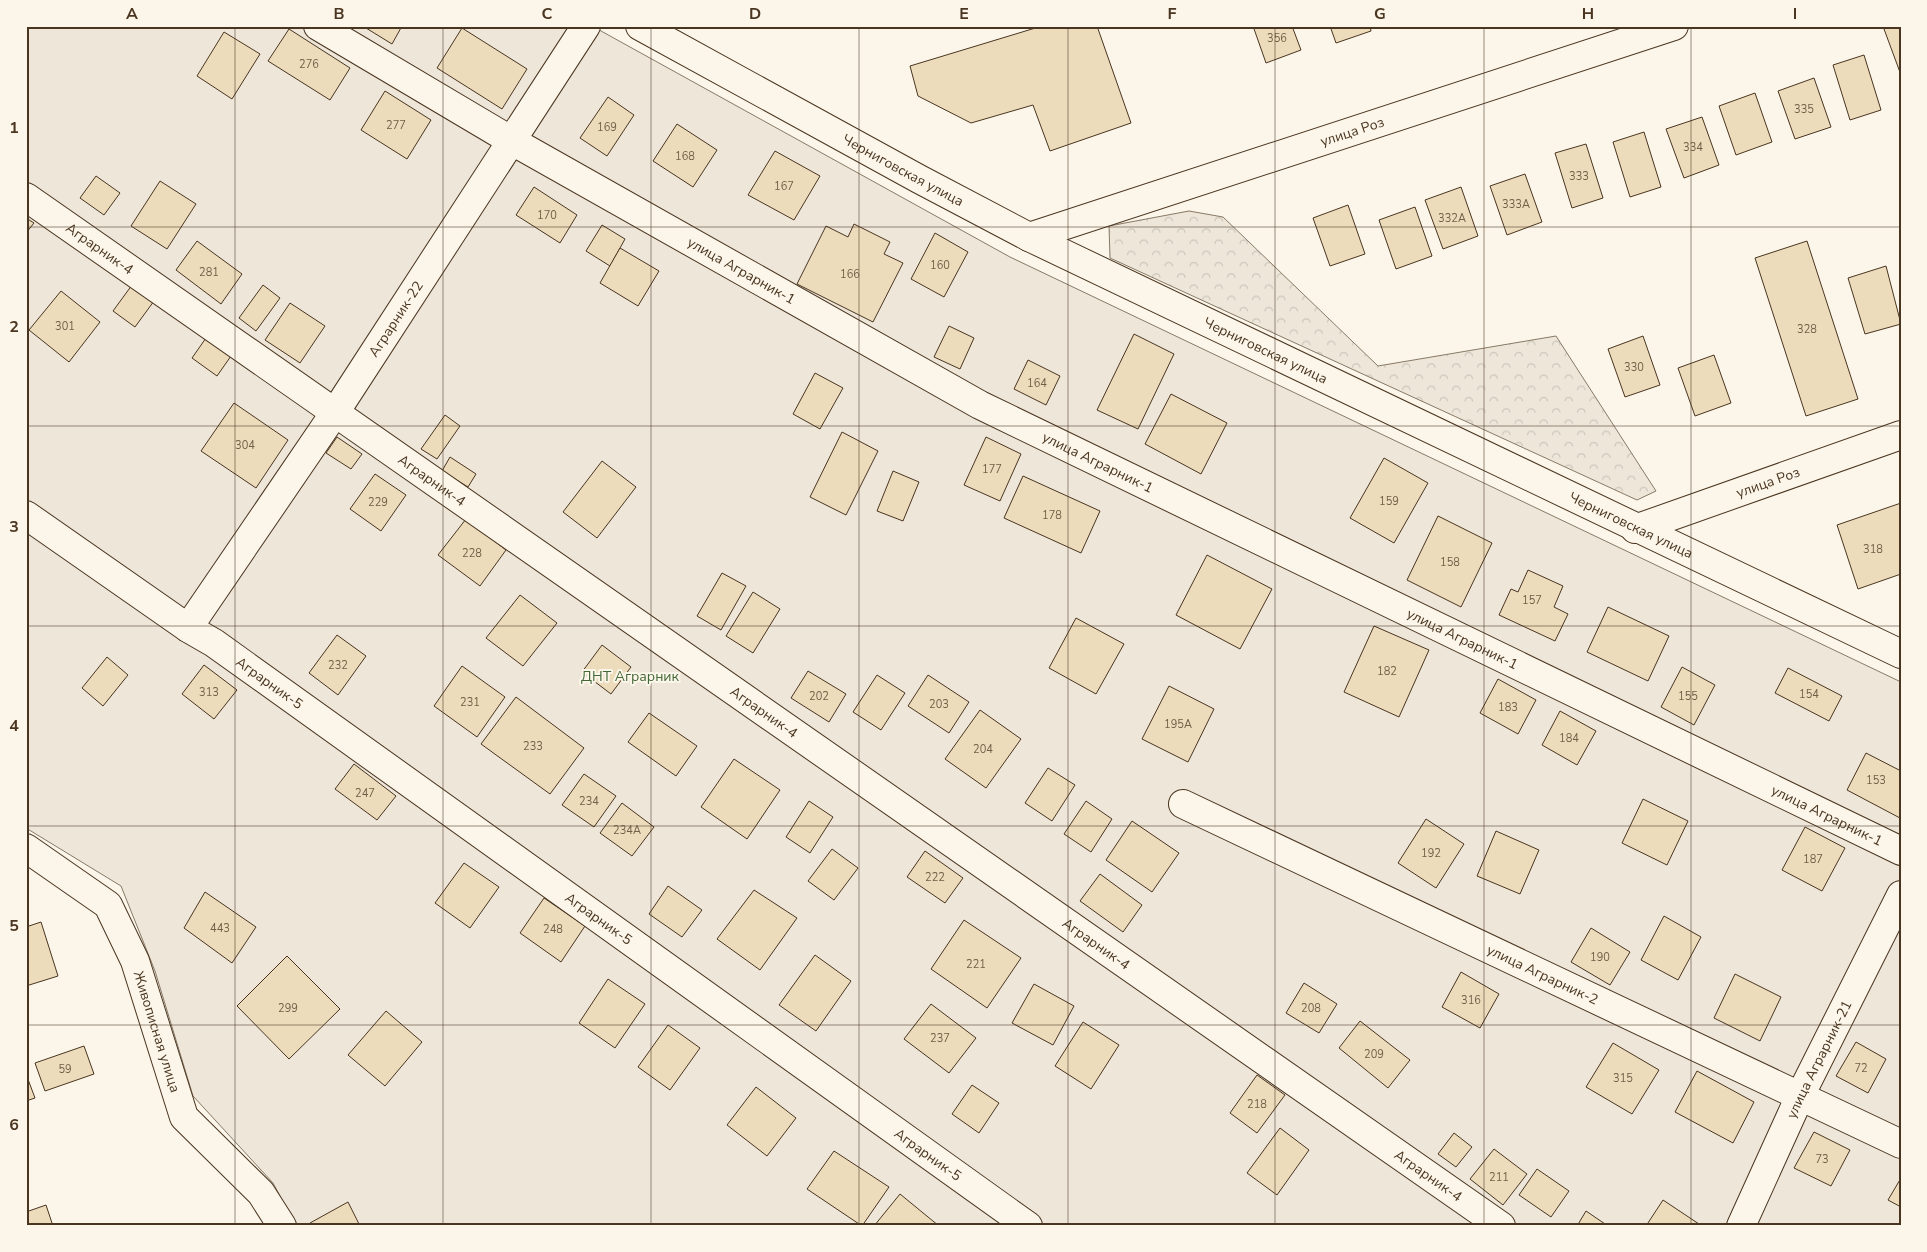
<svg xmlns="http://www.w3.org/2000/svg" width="1927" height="1252" font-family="'Nunito Sans',sans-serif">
<defs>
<pattern id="forest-crowns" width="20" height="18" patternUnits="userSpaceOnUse" patternTransform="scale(1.25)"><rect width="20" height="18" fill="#ede6d9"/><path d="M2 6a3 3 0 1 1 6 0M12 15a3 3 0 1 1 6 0" fill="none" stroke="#cdc6ba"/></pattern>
</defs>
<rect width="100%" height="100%" fill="#fbf6e9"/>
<path fill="#ede6d9" stroke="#887966" d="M26,26H592L1010,257L1901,682V1226H296L273,1183L193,1096L155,971L121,886L26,828Z"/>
<path fill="url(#forest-crowns)" stroke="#887966" d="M1189,211L1223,217L1378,366L1556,336L1656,491L1637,500L1110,258L1109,226Z"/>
<g fill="#ecdcbc" stroke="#4a3520">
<path d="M367,26H402L392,44L366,28Z"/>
<path d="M1042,26H1097L1131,123L1050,151L1033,105L971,123L918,96L910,66Z"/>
<path d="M1253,26H1292L1301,50L1266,63Z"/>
<path d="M1330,26H1370L1371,31L1336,43Z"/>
<path d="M1891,26H1901V75L1884,29Z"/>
<path d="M462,28L527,69L502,109L437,68Z"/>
<path d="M289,29L350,68L330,100L268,61Z"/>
<path d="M224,32L260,54L232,99L197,76Z"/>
<path d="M1864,55L1881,110L1850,120L1833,65Z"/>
<path d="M1814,78L1831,127L1795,139L1778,91Z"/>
<path d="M385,91L431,120L407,159L361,130Z"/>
<path d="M1755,93L1772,142L1736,155L1719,106Z"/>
<path d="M608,97L634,115L607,156L580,138Z"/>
<path d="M1702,117L1719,165L1684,178L1666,129Z"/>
<path d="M677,124L717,150L693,187L653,161Z"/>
<path d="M1644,132L1661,187L1630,197L1613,142Z"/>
<path d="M1586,144L1603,198L1572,208L1555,153Z"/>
<path d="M775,151L820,176L794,220L748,195Z"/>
<path d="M1525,174L1542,222L1507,235L1490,186Z"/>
<path d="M96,176L120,193L104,215L80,198Z"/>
<path d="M160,181L196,204L167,249L131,226Z"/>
<path d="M534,187L577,215L560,243L516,215Z"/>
<path d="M1461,187L1478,236L1443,249L1425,200Z"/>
<path d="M1348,205L1365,254L1330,266L1313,218Z"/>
<path d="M1415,207L1432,256L1396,269L1379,220Z"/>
<path d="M26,218L34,223L26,233Z"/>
<path d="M854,224L890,242L884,254L903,263L873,322L797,284L826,226L848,237Z"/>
<path d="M602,225L625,239L610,266L586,251Z"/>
<path d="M935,233L968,252L944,297L911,279Z"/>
<path d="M197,241L242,274L221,304L176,270Z"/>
<path d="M1807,241L1858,399L1806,416L1755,258Z"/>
<path d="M620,248L659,271L638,306L600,283Z"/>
<path d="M1886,266L1901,324L1865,334L1848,278Z"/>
<path d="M132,285L154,301L135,327L113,311Z"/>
<path d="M263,285L280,298L256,331L239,318Z"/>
<path d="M61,291L100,322L69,362L29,330Z"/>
<path d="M290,303L325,326L300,363L265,340Z"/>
<path d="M949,326L974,338L960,369L934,357Z"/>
<path d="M1134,334L1174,354L1138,429L1097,410Z"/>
<path d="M1643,336L1660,385L1625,397L1608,349Z"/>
<path d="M206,338L231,356L217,376L192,358Z"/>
<path d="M1714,355L1731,403L1695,416L1678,368Z"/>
<path d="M1028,360L1060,376L1046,405L1014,389Z"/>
<path d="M815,373L843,388L820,429L793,414Z"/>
<path d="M1171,394L1227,423L1201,474L1145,444Z"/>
<path d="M234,403L288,440L256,488L201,451Z"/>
<path d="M445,415L460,426L437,459L421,449Z"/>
<path d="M842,432L878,451L846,515L810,497Z"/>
<path d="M337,437L362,454L351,469L326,453Z"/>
<path d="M986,437L1021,454L1000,501L964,485Z"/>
<path d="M450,457L476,474L468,487L442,471Z"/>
<path d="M1384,458L1428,483L1394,543L1350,518Z"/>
<path d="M602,461L636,487L597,538L563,512Z"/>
<path d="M893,471L919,482L903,521L877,511Z"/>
<path d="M375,474L406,495L381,531L350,509Z"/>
<path d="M1023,476L1100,511L1081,553L1004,518Z"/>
<path d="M1901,503V574L1858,589L1837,525Z"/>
<path d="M1438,516L1492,543L1461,607L1407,580Z"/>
<path d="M466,519L506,550L480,586L438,555Z"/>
<path d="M1207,555L1272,589L1240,649L1176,615Z"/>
<path d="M1528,570L1563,586L1554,607L1568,614L1555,641L1499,615L1511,589L1518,592Z"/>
<path d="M722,573L746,586L721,630L697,616Z"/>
<path d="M753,592L780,609L753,653L726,636Z"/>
<path d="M520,595L557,623L523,666L486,638Z"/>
<path d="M1608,607L1669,636L1648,681L1587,652Z"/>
<path d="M1076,618L1124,644L1096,694L1049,668Z"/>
<path d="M1374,626L1429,650L1399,717L1344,692Z"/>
<path d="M337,635L366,656L338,695L309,673Z"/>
<path d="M602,645L631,667L611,694L582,672Z"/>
<path d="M107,657L128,675L103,706L82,688Z"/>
<path d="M204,665L237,690L214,719L182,694Z"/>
<path d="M462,666L505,697L477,737L434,706Z"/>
<path d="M1682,667L1715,685L1694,725L1661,707Z"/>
<path d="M1788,668L1842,696L1829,721L1775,693Z"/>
<path d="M808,671L846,694L829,722L791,698Z"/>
<path d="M877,675L905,693L881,730L853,712Z"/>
<path d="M928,675L969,702L949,733L908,706Z"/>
<path d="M1498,679L1536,700L1518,734L1480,713Z"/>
<path d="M1169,686L1214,709L1188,762L1142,739Z"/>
<path d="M516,697L584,748L550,794L481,744Z"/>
<path d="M980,710L1021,739L986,788L945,759Z"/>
<path d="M1560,711L1596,731L1577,765L1542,745Z"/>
<path d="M649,713L697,746L676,776L628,742Z"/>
<path d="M1866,753L1901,771L1900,818L1847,790Z"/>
<path d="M734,759L780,790L747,839L701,807Z"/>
<path d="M354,764L396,796L377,820L335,789Z"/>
<path d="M1048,768L1075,785L1052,821L1025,803Z"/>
<path d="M584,774L616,796L594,827L562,805Z"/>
<path d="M1643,799L1688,821L1667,865L1622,843Z"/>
<path d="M809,801L833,817L810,853L786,837Z"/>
<path d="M1086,801L1112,819L1091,852L1064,834Z"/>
<path d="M622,803L654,827L632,856L600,833Z"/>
<path d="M1426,819L1464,844L1436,888L1398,863Z"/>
<path d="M1132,821L1179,853L1152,892L1106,860Z"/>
<path d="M1805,827L1845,848L1822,891L1782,870Z"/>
<path d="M1496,831L1539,850L1520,894L1477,876Z"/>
<path d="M832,849L858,868L834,900L808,881Z"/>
<path d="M925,851L963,878L945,903L907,877Z"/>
<path d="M464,863L499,887L470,928L435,903Z"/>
<path d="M1100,874L1142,905L1123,932L1080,901Z"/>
<path d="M668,886L702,910L682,937L649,914Z"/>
<path d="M754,890L797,918L760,970L717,939Z"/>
<path d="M205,892L256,927L232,963L184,928Z"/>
<path d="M544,898L585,926L561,962L520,933Z"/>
<path d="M1664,916L1701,937L1678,980L1641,960Z"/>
<path d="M964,920L1021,958L987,1008L931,969Z"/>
<path d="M41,922L58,976L26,986V927Z"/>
<path d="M1591,928L1630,952L1610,985L1571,962Z"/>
<path d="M815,955L851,981L816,1031L779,1005Z"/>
<path d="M287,956L340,1009L289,1059L237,1006Z"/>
<path d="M1461,972L1499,994L1480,1028L1442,1007Z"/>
<path d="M1735,974L1781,997L1760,1041L1714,1018Z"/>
<path d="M608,979L645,1004L615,1048L579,1023Z"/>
<path d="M1304,983L1337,1004L1319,1033L1286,1013Z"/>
<path d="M1034,984L1074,1006L1053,1045L1012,1023Z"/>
<path d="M931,1004L976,1038L949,1073L904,1039Z"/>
<path d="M386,1011L422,1042L385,1086L348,1055Z"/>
<path d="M1360,1021L1410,1060L1388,1088L1339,1048Z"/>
<path d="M1083,1022L1119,1045L1091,1089L1055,1066Z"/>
<path d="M668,1025L700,1048L670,1090L638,1067Z"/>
<path d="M1856,1042L1886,1059L1868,1093L1836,1076Z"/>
<path d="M1613,1043L1659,1070L1632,1114L1586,1087Z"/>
<path d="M84,1046L94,1074L45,1091L35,1063Z"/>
<path d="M1697,1071L1754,1102L1733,1143L1675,1112Z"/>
<path d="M26,1074L35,1098L26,1101Z"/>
<path d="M1257,1075L1285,1095L1257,1133L1230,1113Z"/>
<path d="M972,1085L999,1103L979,1133L952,1114Z"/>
<path d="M756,1087L796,1118L767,1156L727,1125Z"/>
<path d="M1280,1128L1309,1150L1277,1195L1247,1173Z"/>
<path d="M1814,1132L1850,1150L1831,1186L1794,1168Z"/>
<path d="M1454,1133L1472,1147L1456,1167L1438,1154Z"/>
<path d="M1494,1149L1527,1174L1503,1205L1470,1179Z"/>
<path d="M834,1151L889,1187L862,1226L807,1189Z"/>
<path d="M1537,1169L1569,1191L1551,1217L1519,1195Z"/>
<path d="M1901,1178V1207L1888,1200Z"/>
<path d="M900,1194L939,1226H874Z"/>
<path d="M1663,1200L1702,1226H1646Z"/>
<path d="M348,1202L360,1226H311L310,1223Z"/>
<path d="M46,1205L53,1226H26V1212Z"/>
<path d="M1586,1211L1608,1226H1577Z"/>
</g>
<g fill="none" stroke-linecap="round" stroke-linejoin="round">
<defs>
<g id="minor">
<path id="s1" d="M318,26L512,141L980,405L1901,851"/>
<path id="s2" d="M586,26L336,411L188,628L214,643L1028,1226"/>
<path id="s3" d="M26,197L1501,1226"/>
<path id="s4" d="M1029,237L1674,26"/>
<path d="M26,515L188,628"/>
<path id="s5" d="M1635,529L1901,435"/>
<path id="s6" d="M1183,804L1901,1144"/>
<path id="s7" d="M26,848L108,905L135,961L184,1117L261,1193L282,1226"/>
<path id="s8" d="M1741,1226L1800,1096L1901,895"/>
</g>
<g id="tertiary">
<path id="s9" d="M640,26L919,179L1029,237L1901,654"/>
</g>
</defs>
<use href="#minor" stroke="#4a3520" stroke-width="30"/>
<use href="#tertiary" stroke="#4a3520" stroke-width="30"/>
<use href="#minor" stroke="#fbf6e9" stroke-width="28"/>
<use href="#tertiary" stroke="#fbf6e9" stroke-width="28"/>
</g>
<path fill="none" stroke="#4a3520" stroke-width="1" stroke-opacity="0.55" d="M235,26V1226M443,26V1226M651,26V1226M859,26V1226M1068,26V1226M1275,26V1226M1484,26V1226M1691,26V1226M26,227H1901M26,426H1901M26,626H1901M26,826H1901M26,1025H1901"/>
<g text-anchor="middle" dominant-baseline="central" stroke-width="4" stroke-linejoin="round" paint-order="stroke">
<g font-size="11" fill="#725f47">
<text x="1277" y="38">356</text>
<text x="309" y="64">276</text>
<text x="1804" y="109">335</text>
<text x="396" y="125">277</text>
<text x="607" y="127">169</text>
<text x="1693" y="147">334</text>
<text x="685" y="156">168</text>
<text x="1579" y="176">333</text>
<text x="784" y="186">167</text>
<text x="1516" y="204">333А</text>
<text x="547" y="215">170</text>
<text x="1452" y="218">332А</text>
<text x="940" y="265">160</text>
<text x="209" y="272">281</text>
<text x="850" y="274">166</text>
<text x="65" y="326">301</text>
<text x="1807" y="329">328</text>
<text x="1634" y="367">330</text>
<text x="1037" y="383">164</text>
<text x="245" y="445">304</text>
<text x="992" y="469">177</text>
<text x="1389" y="501">159</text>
<text x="378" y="502">229</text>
<text x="1052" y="515">178</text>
<text x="1873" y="549">318</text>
<text x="472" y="553">228</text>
<text x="1450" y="562">158</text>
<text x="1532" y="600">157</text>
<text x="338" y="665">232</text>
<text x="1387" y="671">182</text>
<text x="209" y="692">313</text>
<text x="1809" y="694">154</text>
<text x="819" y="696">202</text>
<text x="1688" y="696">155</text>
<text x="470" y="702">231</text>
<text x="939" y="704">203</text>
<text x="1508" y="707">183</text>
<text x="1178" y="724">195А</text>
<text x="1569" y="738">184</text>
<text x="533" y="746">233</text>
<text x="983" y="749">204</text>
<text x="1876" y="780">153</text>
<text x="365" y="793">247</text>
<text x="589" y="801">234</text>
<text x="627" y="830">234А</text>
<text x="1431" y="853">192</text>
<text x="1813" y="859">187</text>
<text x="935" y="877">222</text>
<text x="220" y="928">443</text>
<text x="553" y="929">248</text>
<text x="1600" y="957">190</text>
<text x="976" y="964">221</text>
<text x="1471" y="1000">316</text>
<text x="288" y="1008">299</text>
<text x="1311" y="1008">208</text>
<text x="940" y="1038">237</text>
<text x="1374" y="1054">209</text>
<text x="1861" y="1068">72</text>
<text x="65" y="1069">59</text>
<text x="1623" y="1078">315</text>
<text x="1257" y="1104">218</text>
<text x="1822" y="1159">73</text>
<text x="1499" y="1177">211</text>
</g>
<g font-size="14" fill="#4a3520" stroke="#fbf6e9">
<text stroke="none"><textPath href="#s4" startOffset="340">улица Роз</textPath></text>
<text stroke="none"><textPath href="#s9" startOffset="300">Черниговская улица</textPath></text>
<text stroke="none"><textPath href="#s3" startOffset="90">Аграрник-4</textPath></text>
<text stroke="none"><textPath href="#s1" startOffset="489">улица Аграрник-1</textPath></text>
<text transform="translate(396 319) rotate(-57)">Аграрник-22</text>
<text stroke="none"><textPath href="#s9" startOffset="705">Черниговская улица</textPath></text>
<text stroke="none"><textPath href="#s1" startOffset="894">улица Аграрник-1</textPath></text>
<text stroke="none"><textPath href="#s3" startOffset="495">Аграрник-4</textPath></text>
<text stroke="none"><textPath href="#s5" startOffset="141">улица Роз</textPath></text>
<text stroke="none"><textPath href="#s9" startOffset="1110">Черниговская улица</textPath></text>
<text stroke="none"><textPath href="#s1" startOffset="1299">улица Аграрник-1</textPath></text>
<text stroke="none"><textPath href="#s2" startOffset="820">Аграрник-5</textPath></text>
<text stroke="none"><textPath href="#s3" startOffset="900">Аграрник-4</textPath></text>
<text stroke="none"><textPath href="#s1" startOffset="1704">улица Аграрник-1</textPath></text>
<text stroke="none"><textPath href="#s2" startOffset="1225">Аграрник-5</textPath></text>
<text stroke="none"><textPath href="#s3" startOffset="1305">Аграрник-4</textPath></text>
<text stroke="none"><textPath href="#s6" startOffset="398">улица Аграрник-2</textPath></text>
<text stroke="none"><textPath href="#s7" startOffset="236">Живописная улица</textPath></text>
<text stroke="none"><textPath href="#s8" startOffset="184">улица Аграрник-21</textPath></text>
<text stroke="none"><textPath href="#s2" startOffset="1630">Аграрник-5</textPath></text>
<text stroke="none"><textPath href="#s3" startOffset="1710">Аграрник-4</textPath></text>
</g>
<g font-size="14" fill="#436837" stroke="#fbf6e9">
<text x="630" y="676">ДНТ Аграрник</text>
</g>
</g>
<rect width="1927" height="1252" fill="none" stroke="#fbf6e9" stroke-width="55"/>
<rect x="28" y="28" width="1872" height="1196" fill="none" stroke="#4a3520" stroke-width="2"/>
<g font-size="16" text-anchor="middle" font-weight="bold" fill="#4a3520">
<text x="132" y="19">A</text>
<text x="339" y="19">B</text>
<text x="547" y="19">C</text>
<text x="755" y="19">D</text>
<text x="964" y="19">E</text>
<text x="1172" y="19">F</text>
<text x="1380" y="19">G</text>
<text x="1588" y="19">H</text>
<text x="1795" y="19">I</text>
<text x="14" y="133">1</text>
<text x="14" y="332">2</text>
<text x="14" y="532">3</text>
<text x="14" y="731">4</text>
<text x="14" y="931">5</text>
<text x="14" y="1130">6</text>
</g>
</svg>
